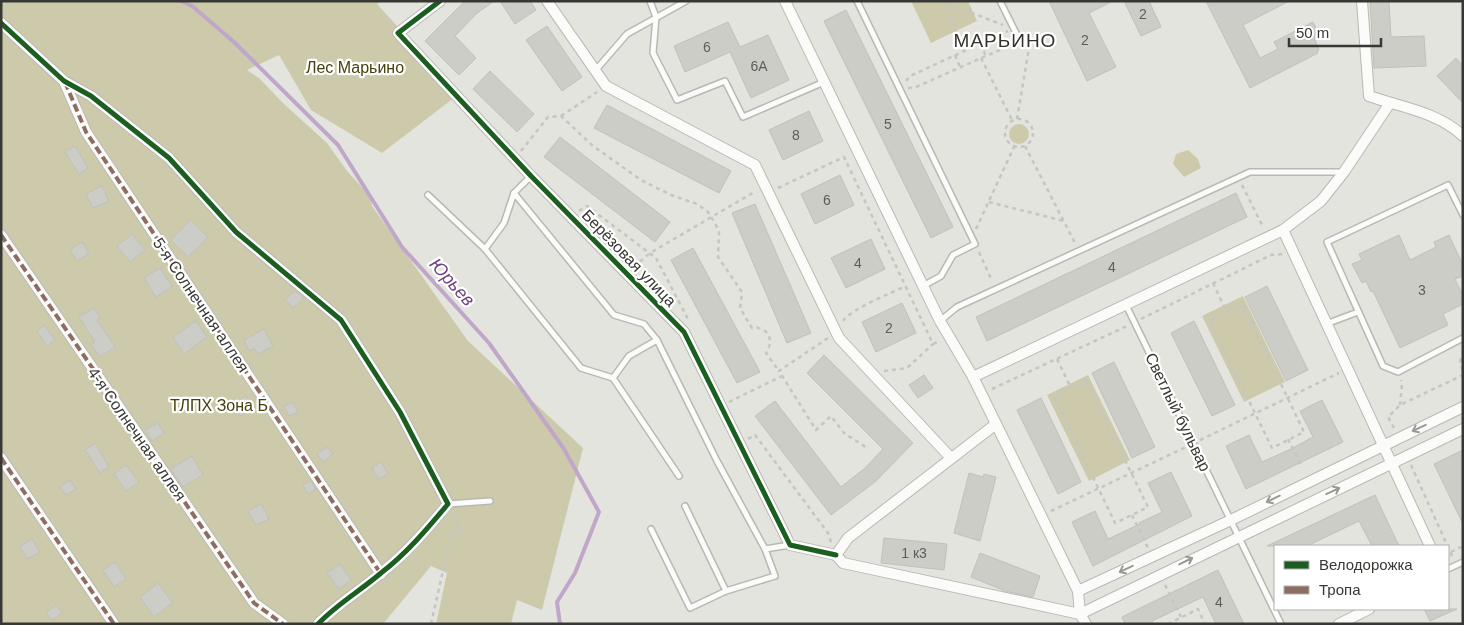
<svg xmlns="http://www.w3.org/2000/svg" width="1464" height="625" font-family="Arial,sans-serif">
<rect width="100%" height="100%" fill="#e4e4de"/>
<g fill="#cdcaac">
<path d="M1,1H380L377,4L459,94L382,153L311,110L279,55L247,70L259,78L283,103L327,143L347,171L371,197L372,206L468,341L583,448L542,610L517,600L511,624H436L447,573L431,566L383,624H1Z"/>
<path d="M911,1H968L977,21L931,43Z"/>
<circle cx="1019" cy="134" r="10"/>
<path d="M1188,150L1198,159L1201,168L1184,177L1173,164L1176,154Z"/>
<path d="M1243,296L1285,382L1244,402L1202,316Z"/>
<path d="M1088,375L1130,460L1089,481L1047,395Z"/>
</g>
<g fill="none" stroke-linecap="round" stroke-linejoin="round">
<path stroke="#c0a7ca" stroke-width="4" d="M181,1L192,6L234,42L338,145L402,247L489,343L564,449L599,512L575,573L557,602L560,624"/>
</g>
<g fill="#cdcdc8" stroke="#c0c0bc">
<path d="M465,1H494L476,14L455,36L476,58L459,75L425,41Z"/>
<path d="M500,1H530L536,10L515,24Z"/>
<path d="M1049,1H1113L1089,13L1116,67L1087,81Z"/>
<path d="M1124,1H1149L1161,27L1141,36Z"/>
<path d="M1206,1H1289L1243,25L1260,58L1278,49L1274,42L1313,22L1319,34L1314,37L1319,50L1317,51L1318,53L1250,88Z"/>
<path d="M1370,1H1389L1391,37L1424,36L1426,66L1374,68Z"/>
<path d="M846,10L953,227L931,238L824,21Z"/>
<path d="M728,22L740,47L768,35L789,80L751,98L730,52L685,72L674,46Z"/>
<path d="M547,26L582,77L562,91L526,40Z"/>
<path d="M1456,58L1463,66V103L1437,76Z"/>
<path d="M490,71L534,114L517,132L473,89Z"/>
<path d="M607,105L731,171L719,193L594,128Z"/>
<path d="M809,111L823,141L783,160L769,130Z"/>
<path d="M560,137L670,222L655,242L544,157Z"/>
<path d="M75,146L88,168L79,174L65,152Z"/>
<path d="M840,175L854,205L815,224L801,194Z"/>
<path d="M102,186L109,201L93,208L86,194Z"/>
<path d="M1236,193L1247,217L987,341L976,317Z"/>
<path d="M755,204L811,333L787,343L732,213Z"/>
<path d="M191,220L208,237L188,257L171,240Z"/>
<path d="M132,234L145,250L130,262L117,246Z"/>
<path d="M1399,235L1410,260L1436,247L1434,242L1449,235L1463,265V276L1455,279L1463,296V304L1443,314L1448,325L1400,348L1373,291L1371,292L1366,281L1362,283L1352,264L1362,260L1359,254Z"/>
<path d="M871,239L885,269L846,288L831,258Z"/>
<path d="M82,242L89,253L77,261L70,250Z"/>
<path d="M693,248L760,372L737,383L671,260Z"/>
<path d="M160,268L172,287L156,297L144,278Z"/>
<path d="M1267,286L1308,370L1286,381L1245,297Z"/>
<path d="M295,291L304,298L293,308L285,299Z"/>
<path d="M902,303L916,333L876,352L862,322Z"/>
<path d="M94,308L100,318L97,320L115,347L100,357L91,345L95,342L79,317Z"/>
<path d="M196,321L207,337L184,354L173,337Z"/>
<path d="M1194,321L1235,405L1212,416L1171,333Z"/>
<path d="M44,325L55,340L47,346L37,331Z"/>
<path d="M264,329L273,346L258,354L254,348L249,351L244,340Z"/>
<path d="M824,355L913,443L875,482L831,515L755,416L775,401L841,487L865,468L883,449L807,373Z"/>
<path d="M1114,362L1155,447L1132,458L1092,373Z"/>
<path d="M924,375L933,388L918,398L909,385Z"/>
<path d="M246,396L253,407L240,416L232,406Z"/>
<path d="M1041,398L1081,482L1058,494L1017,410Z"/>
<path d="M1322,400L1343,442L1246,489L1226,446L1249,435L1262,462L1291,449L1313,437L1300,411Z"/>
<path d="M293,402L298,412L289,416L284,406Z"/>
<path d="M158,423L164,433L152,441L145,430Z"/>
<path d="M95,443L109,467L100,473L85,450Z"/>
<path d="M327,447L333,454L323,462L317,454Z"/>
<path d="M1463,450V524L1434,464Z"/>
<path d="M192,456L203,475L183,487L171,469Z"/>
<path d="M381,462L388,474L379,479L372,468Z"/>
<path d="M126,465L139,482L126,491L114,474Z"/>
<path d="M1171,472L1192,516L1093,566L1072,522L1095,511L1108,539L1140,524L1139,523L1162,512L1148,483Z"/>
<path d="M969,473L983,477L984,474L996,477L980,541L954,533Z"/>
<path d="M70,480L76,489L66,495L60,487Z"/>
<path d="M311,481L316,489L308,494L303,485Z"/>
<path d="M1375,495L1399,546H1372L1359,521L1307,546H1267Z"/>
<path d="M261,504L269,519L256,525L248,511Z"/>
<path d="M884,538L947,544L944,570L881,563Z"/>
<path d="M32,539L40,552L27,559L20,546Z"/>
<path d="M980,553L1040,576L1033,597L1005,591L971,577Z"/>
<path d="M115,562L126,579L114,587L103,570Z"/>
<path d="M340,564L351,580L339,589L327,573Z"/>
<path d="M1218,570L1244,624H1216L1203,597L1152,621L1153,624H1125L1122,617Z"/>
<path d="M158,583L173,603L154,617L140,597Z"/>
<path d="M56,605L62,613L52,620L46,613Z"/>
<path d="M1424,609H1457L1430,621Z"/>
</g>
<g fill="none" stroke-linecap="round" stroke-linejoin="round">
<defs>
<g id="service">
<path d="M650,1L656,17L653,53L677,100L725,81L743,117L824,82"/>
<path d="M857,1L975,244L953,255L941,276L923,286"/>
<path d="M1000,1L1020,41"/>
<path d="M595,71L627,34L686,1"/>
<path d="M514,193L614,315L644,324L657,340L717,461L765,549L790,545"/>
<path d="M428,195L485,249L581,368L613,378L679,476"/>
<path d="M1463,215L1448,185L1327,242L1383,366L1398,372L1463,338"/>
<path d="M485,249L504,223L514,193L531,176"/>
<path d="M1126,305L1281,624"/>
<path d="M940,321L957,307L1250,172H1343"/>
<path d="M1326,324L1358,312"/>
<path d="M613,378L629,356L657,340"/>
<path d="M448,504L490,501"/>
<path d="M685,506L726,591"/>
<path d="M651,529L690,608L726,591L775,576L765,549"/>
<path d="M1448,569L1463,562"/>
</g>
<g id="minor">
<path d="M440,1L398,33L531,176L684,332L790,545L836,555"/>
<path d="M547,1L606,86L755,165L839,338L951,458"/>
<path d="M785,1L940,321L973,377L1078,591L1080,614L1086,624"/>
<path d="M1362,1L1369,96C1400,107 1438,112 1463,136"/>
<path d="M1,23L64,81L91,96L169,158L236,232L341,320L400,412L448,504C427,529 407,553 381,573C360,591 337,604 318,624"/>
<path d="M64,81L86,132L381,574"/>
<path d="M1283,230L1430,546"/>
<path d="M1,235L254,603L283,624"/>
<path d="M973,377L1283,230L1321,201L1344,172L1390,103"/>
<path d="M1,458L114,624"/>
<path d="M836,555L843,563L1080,614L1463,429"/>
<path d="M836,555L848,538L996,424"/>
<path d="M1078,591L1231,520L1463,407"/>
<path d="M1339,624L1369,609"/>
</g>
</defs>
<use href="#service" stroke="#b9b9b4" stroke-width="8"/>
<use href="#minor" stroke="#b9b9b4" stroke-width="12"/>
<g stroke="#c5c5c3" stroke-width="2.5" stroke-dasharray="4 4" stroke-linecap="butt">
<path d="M941,1L1003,25"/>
<path d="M946,1L944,2L964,51"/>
<path d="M980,44L986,56"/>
<path d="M955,55L960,67"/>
<path d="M981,58L1012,120"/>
<path d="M906,81L910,76L1008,31"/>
<path d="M908,88L916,87L1013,44"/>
<path d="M561,116L597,92"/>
<path d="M1017,119L1029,48L1027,46"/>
<circle cx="1019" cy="133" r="14"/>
<path d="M1025,146L1076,245"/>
<path d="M521,151L548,117L561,116L593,146L641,180L671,195L697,204L708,212L715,223L719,232L718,257L742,292L740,308L752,328C768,326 775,340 766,353L779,371"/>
<path d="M1242,185L1263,227"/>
<path d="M778,188L844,157L933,344L940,341"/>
<path d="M989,202L1064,221"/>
<path d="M579,211L587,206L656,258L689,321"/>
<path d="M976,229L1014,147"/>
<path d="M979,252L992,281"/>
<path d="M634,267L650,253L756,191"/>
<path d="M1213,283L1227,313"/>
<path d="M1243,305L1304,432L1272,448L1210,321Z"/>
<path d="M1141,319L1271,255L1283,254"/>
<path d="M843,321C851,309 891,293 906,286"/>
<path d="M828,338L779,371L816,430L831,416L844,433L867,448"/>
<path d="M1057,359L1071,388"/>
<path d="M1463,360L1460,362L1463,372"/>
<path d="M1460,362L1463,352"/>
<path d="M884,371L907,368L933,344"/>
<path d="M1086,381L1148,507L1115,523L1054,396Z"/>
<path d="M992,389L1127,326"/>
<path d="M729,402L782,376"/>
<path d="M1400,405L1402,384L1401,380"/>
<path d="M1394,428L1388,417L1400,405L1463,375"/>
<path d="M748,439L755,435L828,533L831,542"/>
<path d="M1288,439L1302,467"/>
<path d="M1200,440L1339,373"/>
<path d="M1411,465L1453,558"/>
<path d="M1051,511L1186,447"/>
<path d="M1132,515L1148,548"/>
<path d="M457,522L465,537"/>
<path d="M1451,552L1463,546"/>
<path d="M1165,585L1181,617"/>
<path d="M431,624L449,544L457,522L453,514"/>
<path d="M1168,624L1198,609L1205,624"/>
</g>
<use href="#service" stroke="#fbfbfa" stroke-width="5"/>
<use href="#minor" stroke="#fbfbfa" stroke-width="10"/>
<g stroke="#8d6e63" stroke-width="4" stroke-dasharray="8 4" stroke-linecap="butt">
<path d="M65,82L86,132L381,574"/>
<path d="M1,235L254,603L283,624"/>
<path d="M1,458L114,624"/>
</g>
<defs>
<g id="cycleway">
<path d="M440,1L398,33L531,176L684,332L790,545L836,555"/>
<path d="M1,23L64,81L91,96L169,158L236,232L341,320L400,412L448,504C427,529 407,553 381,573C360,591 337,604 318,624"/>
</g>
</defs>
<use href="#cycleway" stroke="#fff" stroke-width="8"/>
<use href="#cycleway" stroke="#1b5e20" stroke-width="5"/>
</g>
<defs><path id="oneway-shaft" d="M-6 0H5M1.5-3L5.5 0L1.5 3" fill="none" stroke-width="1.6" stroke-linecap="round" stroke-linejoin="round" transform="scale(1.25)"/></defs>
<g stroke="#999996">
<use href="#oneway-shaft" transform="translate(1419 428) rotate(155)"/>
<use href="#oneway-shaft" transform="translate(1333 491) rotate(-25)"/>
<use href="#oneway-shaft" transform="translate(1273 499) rotate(154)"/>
<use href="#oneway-shaft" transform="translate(1186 561) rotate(-26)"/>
<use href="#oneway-shaft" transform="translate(1126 569) rotate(155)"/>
</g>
<g text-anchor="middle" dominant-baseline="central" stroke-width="4.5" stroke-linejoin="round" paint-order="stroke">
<g font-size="14" fill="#5d5d59">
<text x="1143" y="14">2</text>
<text x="1085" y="40">2</text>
<text x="707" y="47">6</text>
<text x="759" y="66">6А</text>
<text x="888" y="124">5</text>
<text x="796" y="135">8</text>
<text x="827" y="200">6</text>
<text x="858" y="263">4</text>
<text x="1112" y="267">4</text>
<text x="1422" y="290">3</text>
<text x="889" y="328">2</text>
<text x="914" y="553">1 к3</text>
<text x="1219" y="602">4</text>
</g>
<g font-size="16" fill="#46400d" stroke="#fff">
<text x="355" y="67">Лес Марьино</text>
<text x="219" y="405">ТЛПХ Зона Б</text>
</g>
<g font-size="16" fill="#373733" stroke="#fff">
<text transform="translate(629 258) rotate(46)">Берёзовая улица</text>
<text transform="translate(201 305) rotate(56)">5-я Солнечная аллея</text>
<text transform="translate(1178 412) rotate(64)">Светлый бульвар</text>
<text transform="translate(137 434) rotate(55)">4-я Солнечная аллея</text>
</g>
<g font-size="18" font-style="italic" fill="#6f4182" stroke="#fff">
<text transform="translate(452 282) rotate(48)">Юрьев</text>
</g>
<g font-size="19" letter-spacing="1" fill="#33322a" stroke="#fff">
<text x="1005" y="40">МАРЬИНО</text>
</g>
</g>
<rect width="1464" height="625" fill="none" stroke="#373733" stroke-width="5"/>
<rect x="1274" y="545" width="175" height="65" fill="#ffffff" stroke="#afafad"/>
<rect x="1284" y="561" width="25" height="8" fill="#1b5e20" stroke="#afafad"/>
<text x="1319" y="570" font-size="15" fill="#373733">Велодорожка</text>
<rect x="1284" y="586" width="25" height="8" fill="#8d6e63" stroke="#afafad"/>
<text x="1319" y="595" font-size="15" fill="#373733">Тропа</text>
<path d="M1289 38v8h92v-8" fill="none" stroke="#373733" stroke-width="2.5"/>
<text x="1296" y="38" font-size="15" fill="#373733" stroke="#ffffff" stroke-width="4" paint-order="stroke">50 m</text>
</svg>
